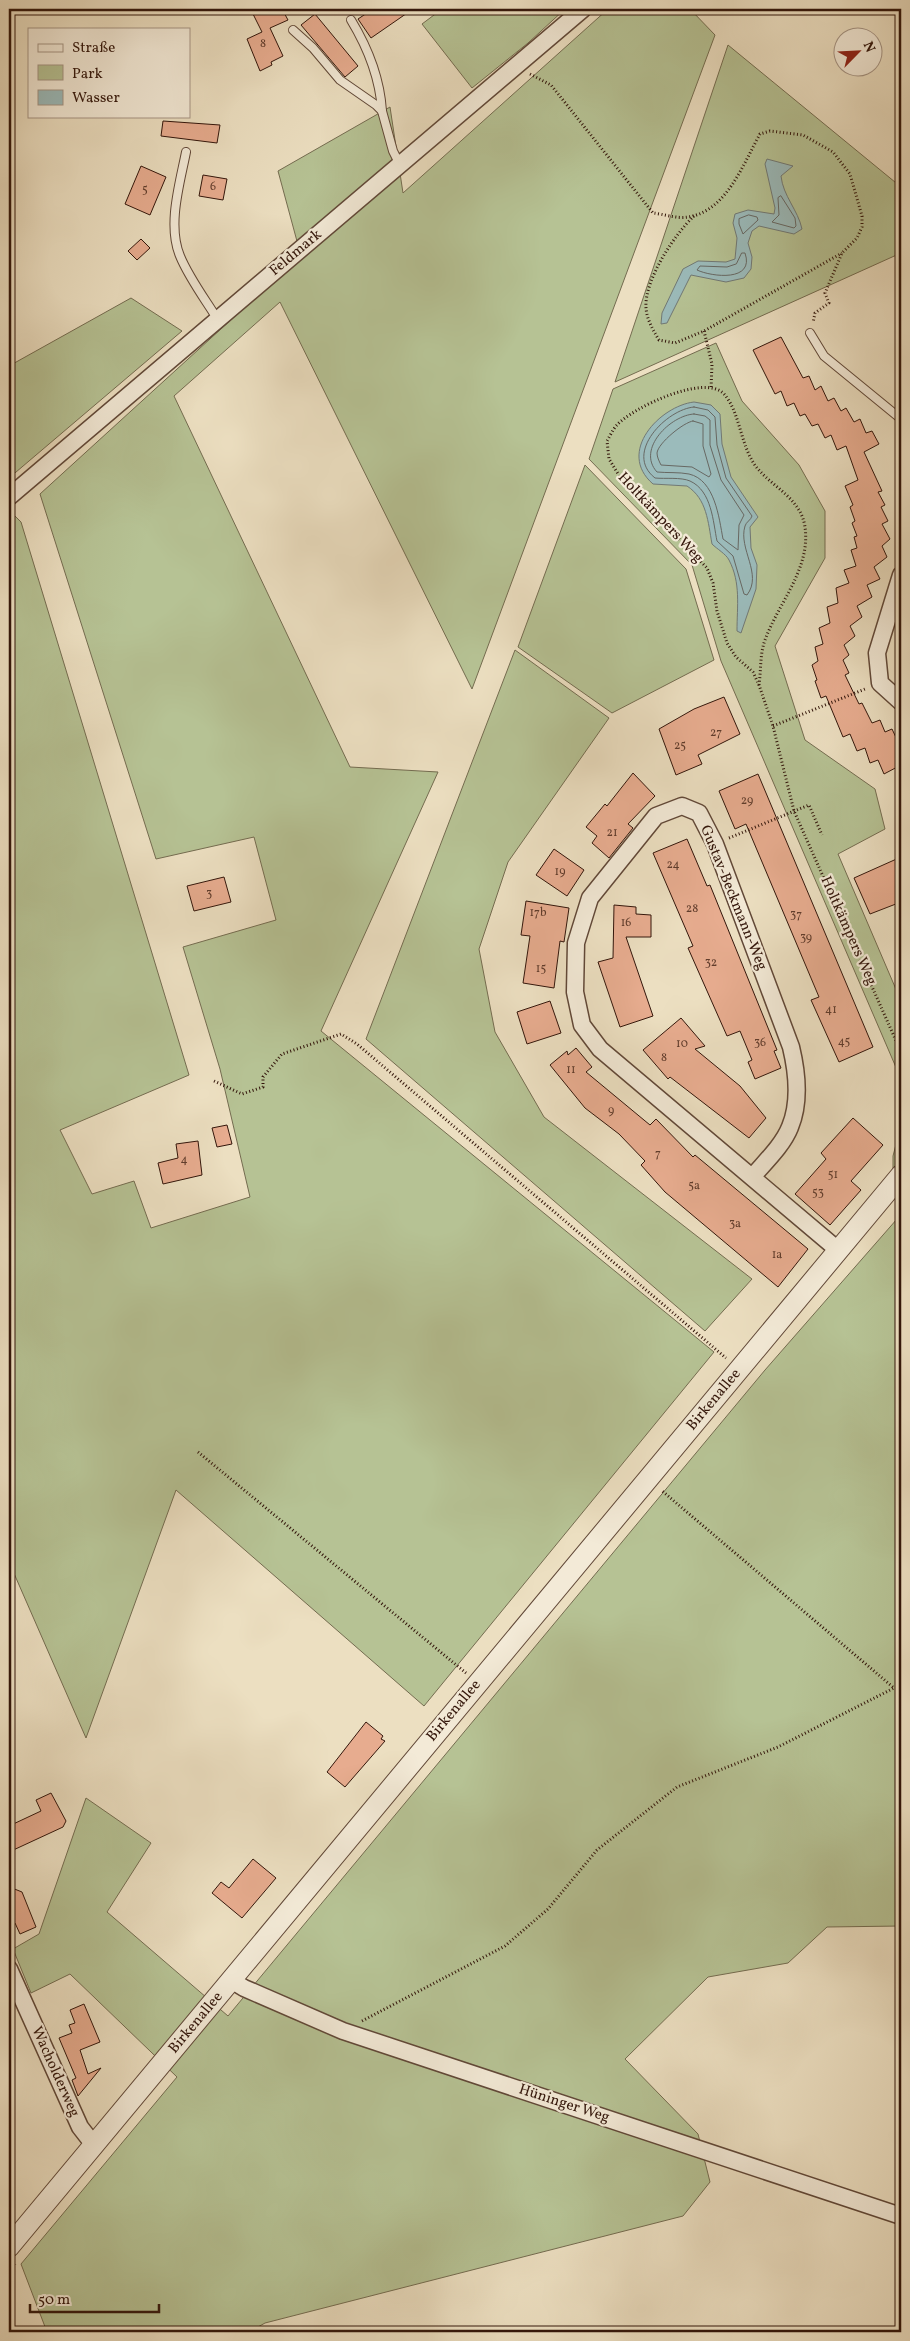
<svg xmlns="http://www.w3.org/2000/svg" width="910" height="2341" font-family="Vollkorn,serif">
<rect width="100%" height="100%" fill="#ecdfc1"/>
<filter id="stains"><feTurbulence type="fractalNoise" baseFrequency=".004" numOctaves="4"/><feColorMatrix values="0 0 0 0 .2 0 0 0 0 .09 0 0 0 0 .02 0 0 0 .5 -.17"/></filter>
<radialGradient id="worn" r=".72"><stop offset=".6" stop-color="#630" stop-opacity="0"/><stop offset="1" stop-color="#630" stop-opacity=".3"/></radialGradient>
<g fill="#b6c294" stroke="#746c50">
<path d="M442,9H565L528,43L472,88L422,24Z"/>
<path d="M608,9H690L715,35L472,689L280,302L174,396L350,767L438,772L321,1031L714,1352L424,1706L176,1490L86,1738L9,1562V517L13,514L21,522L189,1075L60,1130L92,1194L134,1181L151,1228L250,1197L220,1069L183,947L276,920L254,837L156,859L40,494L301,256L278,171L390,107L403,193Z"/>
<path d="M728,45L901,187V253L615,382Z"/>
<path d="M131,298L182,331L9,478V366Z"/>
<path d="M716,343L742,401L799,465L825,511V558L775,646L805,740L875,789L885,829L838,854L901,1001V1079L721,661L692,565L589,459L613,389Z"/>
<path d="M585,465L686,569L714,660L612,713L518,647Z"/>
<path d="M515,650L609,718L508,862L479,949L495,1032L544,1117L752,1279L705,1331L366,1039Z"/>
<path d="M901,1125V1159L893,1172V1156Z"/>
<path d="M897,1219L901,1223V1926L827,1927L788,1963L708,1977L625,2059L698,2134L710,2182L683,2216L265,2323L249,2332H47L21,2264L177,2077L70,1974L31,1993L13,1949L39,1934L86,1798L151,1843L107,1912L228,2016L765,1370Z"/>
</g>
<g fill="#9bbbbb" stroke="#717975">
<path d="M767,159L793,166L781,176C783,196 798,210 802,229L794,234L759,226L752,231L748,243L752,257L751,269L744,278L726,282L691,275L667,323L661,324L662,313L683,269L698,261L726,262L735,259L737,238L733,223L735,214L748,210L774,214L775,208L765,164Z"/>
<path d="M694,402L711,405L720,414L722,444L731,477L758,517L750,527L751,548L757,565L756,589L741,633L737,631C737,606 741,583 729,560C726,554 717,549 712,544C708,522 707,499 687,486L653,484C616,452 660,406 694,402Z"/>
</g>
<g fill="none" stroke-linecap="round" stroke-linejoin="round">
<g stroke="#676863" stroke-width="1">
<path d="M781,196L795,218L796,226L794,228L772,222L779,215L778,198Z"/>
<path d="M749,215L757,217L758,220L743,234L739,224V219Z"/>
<path d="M742,253H745C755,282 712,277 697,270L700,266L727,267L736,264Z"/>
<path d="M694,407L708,410L715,417L717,445L726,478L752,516C751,520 746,522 745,526C738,549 763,574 747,595L744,594L733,556L717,541C713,522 712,491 690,481C681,477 665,479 655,478C623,453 667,409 694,407Z"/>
<path d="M694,414L705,416L710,420V445L721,480L744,515L739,525L738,550L723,539C719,518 715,480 689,474C679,472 667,473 657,472C636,449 671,415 694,414Z"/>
<path d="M693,421L703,424V446L711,474L709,477L692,467L661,465C659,461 657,457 657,453C658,443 684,422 693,421Z"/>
</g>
</g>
<g fill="#e7ac8f" stroke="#33160b">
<path d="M264,9H282L288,20L270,28L283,56L271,62L272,65L260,71L247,39L262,32L253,14Z"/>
<path d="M373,9H413L371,38L358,19Z"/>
<path d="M315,14L358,66L345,77L301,25Z"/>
<path d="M163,121L220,125L217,143L161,136Z"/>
<path d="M141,166L166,177L150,215L125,204Z"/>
<path d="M203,175L227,179L223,200L199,196Z"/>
<path d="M141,239L150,248L137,260L128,251Z"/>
<path d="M781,337L803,378L809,376L815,390L821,386L828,401L834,398L841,411L846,408L854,422L860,419L866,433L872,431L879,444L864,452L882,491L878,492L885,505L881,507L888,521L882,524L890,539L882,546L887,557L874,567L880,579L867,585L872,597L857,606L862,617L850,626L855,636L844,645L849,655L843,660L849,673L845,675L859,704L862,703L872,723L880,720L885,732L892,729L901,748V765L884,774L878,760L870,763L865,748L857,751L850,734L843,737L826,696L821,698L815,681L817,680L812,665L818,661L815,647L823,644L819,628L830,623L827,607L838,603L836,588L849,583L844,570L856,566L851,550L857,548L854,537L857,536L852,523L855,521L850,507L853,505L845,486L858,480L846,446L837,450L831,435L825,438L818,424L812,426L805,414L800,416L794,403L787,406L781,391L775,394L753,350Z"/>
<path d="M724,697L740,734L698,755L702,764L676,775L659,729L694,709Z"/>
<path d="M633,773L655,796L628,824L633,828L609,858L592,843L597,836L586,827L605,804L607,806Z"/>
<path d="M758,774L873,1047L839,1062L811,1000L819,997L746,824L735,829L719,791Z"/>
<path d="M687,839L707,886L710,885L777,1050L774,1051L781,1068L755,1079L748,1062L752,1060L740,1031L727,1036L688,948L693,946L653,853Z"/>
<path d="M554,849L584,870L567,896L536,875Z"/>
<path d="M901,857V902L870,914L854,878Z"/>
<path d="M224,877L231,902L194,911L187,886Z"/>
<path d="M526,901L569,908L564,942L560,941L554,988L523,983L530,936L521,935Z"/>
<path d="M614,905L636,907V914L651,915V937H626L653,1016L620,1027L598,962L613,958Z"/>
<path d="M550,1001L561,1033L527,1044L517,1012Z"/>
<path d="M681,1018L705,1046L695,1049L740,1086L766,1118L749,1138L670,1077L668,1079L643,1050Z"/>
<path d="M576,1048L592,1067L586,1072L650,1125L656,1119L693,1157L695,1155L808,1249L778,1287L665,1192L641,1165L645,1161L619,1134L585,1108L550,1065L567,1051L568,1055Z"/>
<path d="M853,1118L883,1145L851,1181L861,1190L830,1225L795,1194L826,1159L821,1153Z"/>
<path d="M227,1125L232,1144L217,1147L212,1128Z"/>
<path d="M198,1141L202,1175L163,1184L158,1163L178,1158L176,1144Z"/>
<path d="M366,1722L383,1736L381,1739L385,1741L345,1787L327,1772Z"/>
<path d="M51,1793L66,1821L63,1827L9,1852V1826L41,1811L36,1800Z"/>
<path d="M253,1859L276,1878L242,1918L212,1893L221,1882L229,1888Z"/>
<path d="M12,1888L22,1892L36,1927L20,1934L15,1923L9,1926V1898Z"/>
<path d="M84,2004L100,2042L80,2050L88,2074L101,2068L78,2096L72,2080L76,2078L59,2038L72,2033L69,2025L75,2023L70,2010Z"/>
</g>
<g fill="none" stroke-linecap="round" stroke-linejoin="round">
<defs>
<g id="service">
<path d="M351,20C368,48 380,79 382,111"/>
<path d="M293,30L313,48L340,80L376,105L382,111L393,151L400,165"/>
<path d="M186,152C180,183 167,225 180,256C189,278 205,299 218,320"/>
<path d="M810,333L824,356L901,419"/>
</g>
<g id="minor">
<path d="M9,497L583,9"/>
<path d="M901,575L877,653L880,683L901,702"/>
<path d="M753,1176C765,1162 783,1145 790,1127C800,1103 797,1072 791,1047L715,844L699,813L682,806L656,816L590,898L576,943L575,992L582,1025L600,1049L838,1250"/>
<path d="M9,1969L80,2127L94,2145"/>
<path d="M231,1980L244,1988L343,2031L901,2216"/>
</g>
<path id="tertiary" d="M9,2247L901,1175"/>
</defs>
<use href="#service" stroke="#614838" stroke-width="10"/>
<use href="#minor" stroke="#614838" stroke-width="19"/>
<use href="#tertiary" stroke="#614838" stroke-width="22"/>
<g stroke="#33160b" stroke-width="3" stroke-dasharray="1 2.5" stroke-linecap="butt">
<path d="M530,74L551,85L653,213C663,214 677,219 688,217C727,211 743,164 760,134L770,131L803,135L833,152L850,174L862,216V227L857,238L842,253L825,293L829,303L815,313L813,323"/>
<path d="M694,216C675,234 644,280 646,308C647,320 653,330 659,340L675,343L704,331L842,253"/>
<path d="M704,331L712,364L711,389"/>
<path d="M759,685C761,671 760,656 764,643C777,604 811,570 805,527C801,499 774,488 758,469C740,448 741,413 724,394C705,373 632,408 617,425C613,429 610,436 607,441L609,459L622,480L707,568L713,583L717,611L727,643L736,657L753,672L759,685L773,726L794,811L901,1052"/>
<path d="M773,726L865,689"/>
<path d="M729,838L809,805L822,835"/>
<path d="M214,1081L242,1094L263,1087V1077L282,1054L341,1034L357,1044L726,1358"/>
<path d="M198,1452L466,1673"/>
<path d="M362,2021L505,1946L548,1909L597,1850L677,1787L778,1747L894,1688L661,1490"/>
<path d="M9,2273L15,2264"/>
</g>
<use href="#service" stroke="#f3ead7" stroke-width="8"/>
<use href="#minor" stroke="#f3ead7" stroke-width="16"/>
<use href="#tertiary" stroke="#f3ead7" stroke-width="20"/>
</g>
<g text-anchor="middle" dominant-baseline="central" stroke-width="4.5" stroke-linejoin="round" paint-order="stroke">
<g font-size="12" fill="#603c2c">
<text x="263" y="44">8</text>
<text x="213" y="187">6</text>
<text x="145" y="190">5</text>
<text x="716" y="733">27</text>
<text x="680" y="746">25</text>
<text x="747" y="801">29</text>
<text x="612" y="833">21</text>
<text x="673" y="865">24</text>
<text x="560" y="872">19</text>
<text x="209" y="894">3</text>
<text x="692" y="909">28</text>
<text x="538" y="913">17b</text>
<text x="796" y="915">37</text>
<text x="626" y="923">16</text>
<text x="806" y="938">39</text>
<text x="711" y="963">32</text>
<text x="541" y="969">15</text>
<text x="831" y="1010">41</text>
<text x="844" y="1042">45</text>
<text x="760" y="1043">36</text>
<text x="682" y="1044">10</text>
<text x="664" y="1058">8</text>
<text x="571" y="1070">11</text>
<text x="611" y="1111">9</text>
<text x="658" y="1154">7</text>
<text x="184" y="1160">4</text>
<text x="833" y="1175">51</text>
<text x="694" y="1186">5a</text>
<text x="818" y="1193">53</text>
<text x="735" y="1224">3a</text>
<text x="777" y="1255">1a</text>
</g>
<g font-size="15" fill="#33160b" stroke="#f3ead7">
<text transform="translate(296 253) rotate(-40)">Feldmark</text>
<text transform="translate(660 518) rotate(47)">Holtkämpers Weg</text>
<text transform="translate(733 898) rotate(68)">Gustav-Beckmann-Weg</text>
<text transform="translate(848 931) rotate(66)">Holtkämpers Weg</text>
<text transform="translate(714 1400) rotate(-50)">Birkenallee</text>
<text transform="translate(454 1711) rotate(-50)">Birkenallee</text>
<text transform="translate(196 2023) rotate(-50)">Birkenallee</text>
<text transform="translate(55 2072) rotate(66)">Wacholderweg</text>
<text transform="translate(564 2104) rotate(18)">Hüninger Weg</text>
</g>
</g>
<rect width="910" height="2341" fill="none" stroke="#ecdfc1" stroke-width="30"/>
<rect x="10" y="10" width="890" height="2321" fill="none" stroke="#33160b" stroke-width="2.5"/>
<rect x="15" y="15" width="880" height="2311" fill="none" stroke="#33160b"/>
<rect x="28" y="28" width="162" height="90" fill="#f3ead7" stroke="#a69585"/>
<rect x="38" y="44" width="25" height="8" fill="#f3ead7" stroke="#a69585"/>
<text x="72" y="52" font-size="15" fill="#33160b">Straße</text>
<rect x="38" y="65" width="25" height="15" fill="#b6c294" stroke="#a69585"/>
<text x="72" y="78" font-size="15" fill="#33160b">Park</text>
<rect x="38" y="90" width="25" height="15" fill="#9bbbbb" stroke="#a69585"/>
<text x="72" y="102" font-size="15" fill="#33160b">Wasser</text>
<g transform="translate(858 52) rotate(66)"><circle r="24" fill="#f3ead7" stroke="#a69585"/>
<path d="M0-4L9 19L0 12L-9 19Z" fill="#8f2418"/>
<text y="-8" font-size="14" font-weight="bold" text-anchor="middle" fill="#33160b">N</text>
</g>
<path d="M30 2304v8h129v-8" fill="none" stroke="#33160b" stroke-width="2.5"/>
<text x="38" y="2304" font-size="15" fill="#33160b" stroke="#f3ead7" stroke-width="4" paint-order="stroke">50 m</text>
<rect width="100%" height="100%" filter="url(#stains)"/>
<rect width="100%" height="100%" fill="url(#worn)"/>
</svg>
